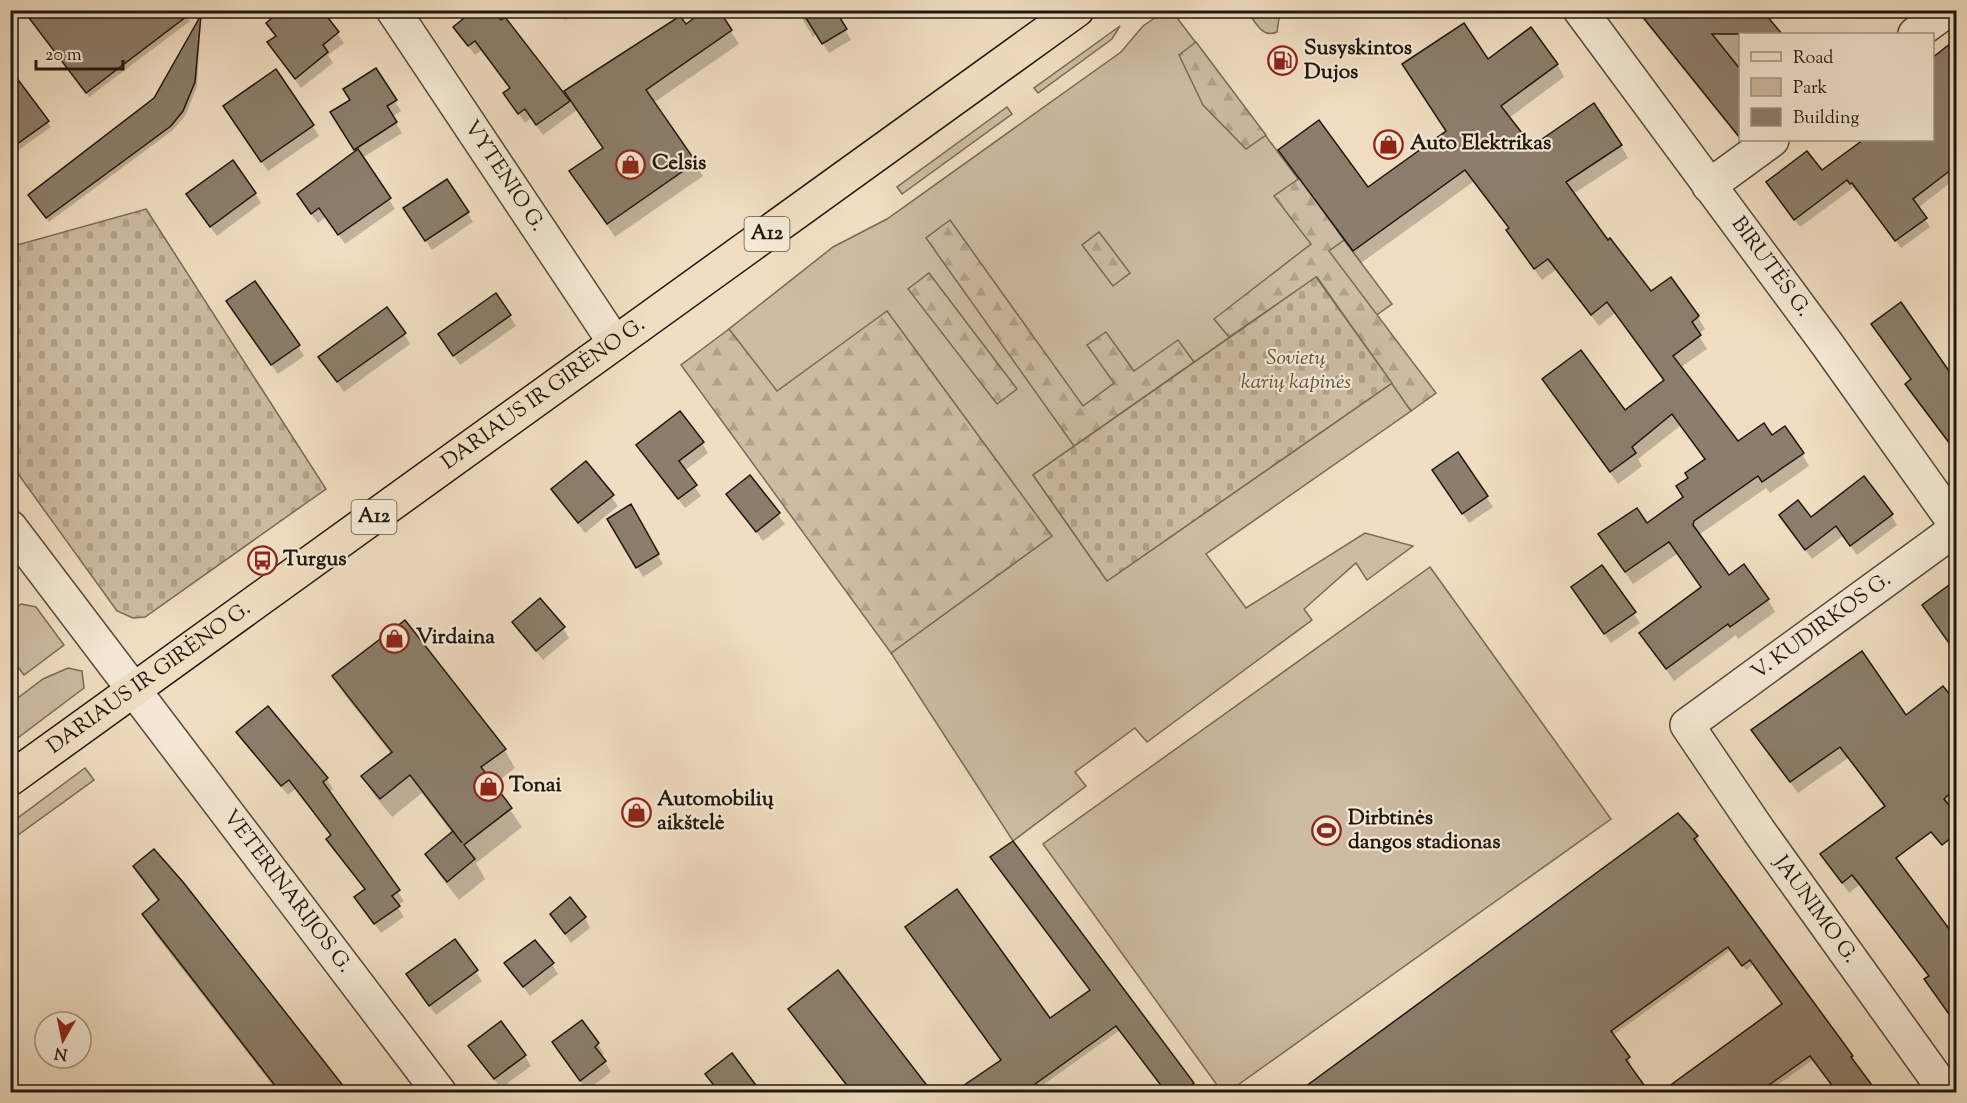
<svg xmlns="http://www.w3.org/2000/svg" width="1967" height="1103" font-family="'Sorts Mill Goudy',serif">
<defs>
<pattern id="forest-firs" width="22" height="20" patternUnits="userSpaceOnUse" patternTransform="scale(1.5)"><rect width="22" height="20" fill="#cdbca3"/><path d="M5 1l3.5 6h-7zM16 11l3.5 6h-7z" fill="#b0a18b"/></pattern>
<pattern id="cemetery-stones" width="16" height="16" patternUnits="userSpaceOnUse" patternTransform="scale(1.5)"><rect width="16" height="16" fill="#cdbca3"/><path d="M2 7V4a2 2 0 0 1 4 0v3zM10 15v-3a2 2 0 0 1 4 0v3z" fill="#b0a18b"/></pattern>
</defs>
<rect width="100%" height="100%" fill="#f1dec2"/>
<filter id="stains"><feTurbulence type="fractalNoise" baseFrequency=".00333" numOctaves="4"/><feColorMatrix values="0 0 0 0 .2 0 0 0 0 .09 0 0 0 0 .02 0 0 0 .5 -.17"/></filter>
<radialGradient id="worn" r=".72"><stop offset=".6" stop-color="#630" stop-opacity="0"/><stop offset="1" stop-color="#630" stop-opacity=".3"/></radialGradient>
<g fill="#cdbca3" stroke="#766a58" stroke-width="1.5">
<path d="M1165,11H1172L1392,304L1354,331L1316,277L1033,475L1107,581L1392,383L1411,411L1206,554L1246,608L1365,533L1413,546L1367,580L1356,563L1304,609L1312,620L1147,742L1135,728L1075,772L1086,786L1013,841L891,653L1051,536L776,392L729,329L833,247L887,219L1121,52L1143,26Z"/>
<path d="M1247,11H1280L1277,32C1262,39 1255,21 1247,11Z"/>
<path d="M1120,26L1112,39L1038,93L1034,88Z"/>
<path d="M1007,107L1012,114L902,194L897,187Z"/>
<path d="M1430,567L1611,819L1228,1092H1222L1043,844Z"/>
<path d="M21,604L36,607L64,645L24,675L11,658V611Z"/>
<path d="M68,668L82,671L84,688L11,743V703L43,679Z"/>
<path d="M85,768L94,780L11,840V823Z"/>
</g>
<g fill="url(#forest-firs)" stroke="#766a58" stroke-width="1.5">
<path d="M1196,42L1266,135L1246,149L1203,105L1179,55Z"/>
<path d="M1300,178L1344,240L1329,251L1436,393L1411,411L1317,277L1229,337L1214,319L1311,244L1274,196Z"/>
<path d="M950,220L1083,406L1114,383L1087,345L1106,332L1134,371L1178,340L1194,362L1074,446L926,238Z"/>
<path d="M1099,232L1130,273L1113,286L1082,245Z"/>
<path d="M929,273L1017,389L997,404L908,289Z"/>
<path d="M887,311L1052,536L891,653L681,365L729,329L777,391Z"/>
</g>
<g fill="url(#cemetery-stones)" stroke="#766a58" stroke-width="1.5">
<path d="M146,209L326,489L145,617L133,618L117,611L11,464L10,247Z"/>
<path d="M1316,277L1392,383L1107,581L1033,475Z"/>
</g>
<g fill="#0003">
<path d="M24,10H183L190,21L89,97Z"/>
<path d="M320,10L344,43L328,55L333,63L301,88L269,43L277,37L268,23Z"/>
<path d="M559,10H580L565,20Z"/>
<path d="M717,10L739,44L653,103L703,176L615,237L571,172L604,149L577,110L543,135L531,118L525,123L511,103V89L482,50L475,55L461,37L505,19L570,103L685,26Z"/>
<path d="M797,10H834L851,40L829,53L817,34L813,37Z"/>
<path d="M1714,10H1779L1768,19L1780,34H1740V129L1736,133L1644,18Z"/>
<path d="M201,18L197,87L185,116L173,130L49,222L33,200L155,99Z"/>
<path d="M1956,41V178L1918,208L1930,227L1901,248L1858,190L1856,192L1853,188L1800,227L1773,191L1822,172L1865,140H1932V60Z"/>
<path d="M1488,61L1557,64L1564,77L1509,118L1531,148L1621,146L1628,158L1573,194L1608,243L1651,293L1671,279L1698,317L1705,329L1698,334L1707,349L1680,368L1738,443L1772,437L1802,454L1809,466L1770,493L1766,488L1700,534L1728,577L1768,600L1775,612L1738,639L1736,635L1674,681L1641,633L1702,588L1677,554L1633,584L1608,547L1684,498L1690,478L1706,460L1680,426L1638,459L1642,466L1618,484L1544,380L1625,412L1664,382L1615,313L1599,326L1556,270L1542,280L1515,242L1509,229L1473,182L1361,263L1288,162L1368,189L1447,131Z"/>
<path d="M375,70L401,111L392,117L402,133L362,158L395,209L345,244L326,217L318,223L304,205L357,152L338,123L351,101Z"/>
<path d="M10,71L51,127L10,156Z"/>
<path d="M276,71L319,136L268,171L230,116Z"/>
<path d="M255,193L261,203L217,236L194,204Z"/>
<path d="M467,212L473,222L432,250L411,219Z"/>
<path d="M496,295L516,326L460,365L446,344Z"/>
<path d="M228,302L298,346L304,356L278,374Z"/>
<path d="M1873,324L1928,345L1956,383V452L1913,394L1912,380Z"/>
<path d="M404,334L410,344L344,392L320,357Z"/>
<path d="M702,443L708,453L684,471L701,496L685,508L644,455Z"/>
<path d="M1457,454L1493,507L1469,523L1440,480Z"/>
<path d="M586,463L618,506L585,533L552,490Z"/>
<path d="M750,477L785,524L763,541L728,494Z"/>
<path d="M631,506L663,564L643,577L609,519Z"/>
<path d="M1891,515L1897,525L1857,555L1843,536L1812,559L1781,516L1810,519Z"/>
<path d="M1602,567L1640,623L1611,643L1579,598Z"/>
<path d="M1956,581V653L1924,605Z"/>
<path d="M513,622L563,628L569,638L543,660Z"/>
<path d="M10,669L16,678L10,682Z"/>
<path d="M334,676L504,749L515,768L493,785L522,827L476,863L485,879L459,900L438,873L427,854L452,833L422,793L392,817L374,795L363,776L392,755L345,695Z"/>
<path d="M1943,688L1956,704V806L1849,893L1822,854L1885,808L1848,758L1798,793L1760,742L1906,717Z"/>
<path d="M268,708L327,779L333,789L329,792L404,901L397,906L404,917L381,933L356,897L366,890L334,849L328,839L332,836L295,789L288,795L238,733Z"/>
<path d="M1678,815L1697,837L1699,842L1696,844L1876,1092H1840L1814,1059L1768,1092H1664L1784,1005L1754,964L1746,970L1731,950L1612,1036L1631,1063L1628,1065L1648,1092H1301Z"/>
<path d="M1012,843L1193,1084L1195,1089L1190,1092H1167L1120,1030L1033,1092H947L954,1087L958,1092L1002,1060L1050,1020L1091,991Z"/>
<path d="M153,851L346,1092H278L155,934L144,915L159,903L134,866Z"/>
<path d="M551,914L585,918L590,928L571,943Z"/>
<path d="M1948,939L1956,951V1024L1932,990L1930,977Z"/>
<path d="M455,941L482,981L436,1015L414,985Z"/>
<path d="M506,964H552L558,974L530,996Z"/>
<path d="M838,972L930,1092H853L793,1014Z"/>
<path d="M582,1022L598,1044L604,1054L601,1056L611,1072L587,1090L560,1053Z"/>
<path d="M470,1047L525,1056L531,1066L501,1088Z"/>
<path d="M732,1056L759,1092H720L709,1079Z"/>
</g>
<g fill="#8c7e6c" stroke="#1f170e" stroke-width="1.5">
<path d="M23,10H195L86,93Z"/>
<path d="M281,10H322L339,32L323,45L328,52L295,79L267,42L276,36L266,23Z"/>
<path d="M474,10H493L501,20L505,17L570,101L536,125L525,109L518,114L503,93L510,88L475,41L468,46L453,27Z"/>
<path d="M705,10H719L732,30L646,90L696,162L607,224L569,171L603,148L564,91L680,16L686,24Z"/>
<path d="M801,10H835L847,29L822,44Z"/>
<path d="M1637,10H1762L1782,34H1712L1740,69V138Z"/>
<path d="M201,15L195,82L183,111L171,126L46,218L28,195L154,98Z"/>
<path d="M1464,23L1488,59L1531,27L1558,64L1501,106L1532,146L1594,103L1622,145L1566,182L1608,240L1610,238L1651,291L1671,277L1699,316L1692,322L1701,335L1673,356L1738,441L1764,423L1772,435L1785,426L1804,453L1762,482L1758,476L1694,521L1693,525L1729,575L1744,564L1769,599L1730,627L1728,624L1666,669L1639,633L1701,587L1669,542L1625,572L1598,534L1637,508L1647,523L1683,497L1676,486L1688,478L1685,473L1705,459L1672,414L1632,447L1636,453L1610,472L1542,379L1581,350L1625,410L1664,380L1607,302L1591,315L1548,259L1534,269L1506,230L1509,228L1465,170L1353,251L1278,150L1319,120L1368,187L1446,131L1402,64Z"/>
<path d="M1956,39V166L1913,199L1927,218L1895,241L1852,183L1850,184L1847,180L1794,220L1766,182L1807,151L1822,170L1863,140H1932V58Z"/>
<path d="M376,68L397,100L387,106L397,122L354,150L330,112L350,100L343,89Z"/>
<path d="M10,69L49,121L10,149Z"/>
<path d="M276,69L314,125L261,162L223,106Z"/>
<path d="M358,149L391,198L338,235L319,208L311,214L297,194Z"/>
<path d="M233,160L256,193L210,227L186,194Z"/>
<path d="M447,179L469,212L425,241L403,208Z"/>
<path d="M255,281L300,345L271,365L226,301Z"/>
<path d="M496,293L511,315L453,356L438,334Z"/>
<path d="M1901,302L1956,381V452L1905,384L1911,379L1871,324Z"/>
<path d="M387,307L406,333L337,382L318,357Z"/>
<path d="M680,411L704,442L679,461L697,485L678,499L636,445Z"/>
<path d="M1458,452L1488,496L1462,514L1432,470Z"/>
<path d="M586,461L614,495L578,523L551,489Z"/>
<path d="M750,475L780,513L756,532L726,494Z"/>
<path d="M1864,476L1893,514L1850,546L1836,526L1805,550L1779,515L1798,500L1811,517Z"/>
<path d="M631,504L659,554L636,568L607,519Z"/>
<path d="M1602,565L1636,612L1604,634L1571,587Z"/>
<path d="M1956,580V653L1922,605Z"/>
<path d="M540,598L565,627L536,651L512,622Z"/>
<path d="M405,620L506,749L481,767L512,808L464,845L475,859L447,882L425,854L453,831L462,843L410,775L380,799L361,776L392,752L332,676Z"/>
<path d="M1862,651L1906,715L1943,686L1956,702V788L1944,799L1956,814V834L1942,845L1931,832L1896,858L1956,938V1024L1924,979L1929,976L1860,885L1852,875L1842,883L1820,854L1885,806L1840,747L1790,782L1751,730Z"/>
<path d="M268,706L328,778L323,782L400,890L392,896L400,906L374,924L354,897L365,889L326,839L331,835L289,780L281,786L236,732Z"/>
<path d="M1678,813L1698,836L1694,839L1853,1056L1851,1057L1877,1092H1837L1810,1056L1759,1092H1661L1782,1004L1750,960L1742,966L1728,947L1611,1031L1630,1057L1626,1060L1649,1092H1298Z"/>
<path d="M1013,841L1194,1083L1182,1092H1166L1116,1026L1024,1092H954L1001,1060L905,927L957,889L1050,1018L1090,990L990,857Z"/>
<path d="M154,849L183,882L348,1092H280L142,914L159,900L133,866Z"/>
<path d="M570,897L586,917L565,934L550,914Z"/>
<path d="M455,939L478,970L429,1006L406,974Z"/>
<path d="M535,940L554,963L523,987L504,963Z"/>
<path d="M838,970L932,1092H852L788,1009Z"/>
<path d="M582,1020L599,1043L595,1047L606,1061L580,1081L552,1042Z"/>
<path d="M501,1021L526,1055L494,1079L468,1046Z"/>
<path d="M732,1053L761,1092H719L705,1074Z"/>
</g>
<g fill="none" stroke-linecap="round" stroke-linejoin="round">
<defs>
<g id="minor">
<path id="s1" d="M393,10L615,343"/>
<path id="s2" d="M1580,10L1827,344L1956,525"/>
<path d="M1915,34L1948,10"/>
<path d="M1709,186L1772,140"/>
<path id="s3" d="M10,527L439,1092"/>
<path id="s4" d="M1946,1092L1759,831L1687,725L1956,529"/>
</g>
<g id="highway">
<path id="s5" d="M10,779L1077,10"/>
</g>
</defs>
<use href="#minor" stroke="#54493b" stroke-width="36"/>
<use href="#highway" stroke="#1f170e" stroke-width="36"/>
<use href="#minor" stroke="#f6ead7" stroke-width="33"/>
<use href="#highway" stroke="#f1dec2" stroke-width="33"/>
</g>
<defs>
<symbol id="fuel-ring" viewBox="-11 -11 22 22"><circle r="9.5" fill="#f6ead7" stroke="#8f2418" stroke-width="1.5"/><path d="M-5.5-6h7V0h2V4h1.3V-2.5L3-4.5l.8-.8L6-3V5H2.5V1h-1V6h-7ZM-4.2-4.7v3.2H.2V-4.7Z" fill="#8f2418"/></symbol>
<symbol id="shop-ring" viewBox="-11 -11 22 22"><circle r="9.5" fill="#f6ead7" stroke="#8f2418" stroke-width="1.5"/><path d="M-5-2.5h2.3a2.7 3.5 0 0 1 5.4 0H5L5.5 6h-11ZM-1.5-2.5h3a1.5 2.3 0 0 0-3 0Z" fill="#8f2418"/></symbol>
<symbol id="bus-ring" viewBox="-11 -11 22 22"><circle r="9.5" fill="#f6ead7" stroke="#8f2418" stroke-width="1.5"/><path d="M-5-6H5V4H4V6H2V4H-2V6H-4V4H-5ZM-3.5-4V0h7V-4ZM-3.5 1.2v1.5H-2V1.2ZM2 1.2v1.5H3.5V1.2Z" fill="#8f2418"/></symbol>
<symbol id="stadium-ring" viewBox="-11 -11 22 22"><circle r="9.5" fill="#f6ead7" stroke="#8f2418" stroke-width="1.5"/><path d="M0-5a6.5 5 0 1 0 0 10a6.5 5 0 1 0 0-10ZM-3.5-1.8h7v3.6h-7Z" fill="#8f2418"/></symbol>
</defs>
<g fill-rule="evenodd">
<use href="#fuel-ring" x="1266" y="44" width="33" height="33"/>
<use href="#shop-ring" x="1372" y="128" width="33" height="33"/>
<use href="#shop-ring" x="614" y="148" width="33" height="33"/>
<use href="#bus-ring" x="246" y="544" width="33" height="33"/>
<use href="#shop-ring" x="378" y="622" width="33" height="33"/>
<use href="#shop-ring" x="472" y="770" width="33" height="33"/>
<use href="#shop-ring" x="620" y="796" width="33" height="33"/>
<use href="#stadium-ring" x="1310" y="814" width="33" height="33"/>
</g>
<g text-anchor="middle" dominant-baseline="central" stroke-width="4.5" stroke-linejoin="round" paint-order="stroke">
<g fill="#f6ead7" stroke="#60564a" stroke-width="1.5">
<rect x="744.5" y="217" width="45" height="34" rx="4.5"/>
<rect x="351.5" y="500" width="45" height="34" rx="4.5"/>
</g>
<g font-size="20" font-weight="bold" fill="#1f170e">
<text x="767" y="234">A12</text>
<text x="374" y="517">A12</text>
</g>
<g font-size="21" font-weight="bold" fill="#1f170e" stroke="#f6ead7" text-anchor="start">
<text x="1304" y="49">Susyskintos<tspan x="1304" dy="24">Dujos</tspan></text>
<text x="1410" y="144">Auto Elektrikas</text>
<text x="652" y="164">Celsis</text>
<text x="283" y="560">Turgus</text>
<text x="416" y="638">Virdaina</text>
<text x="509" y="786">Tonai</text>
<text x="657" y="800">Automobilių<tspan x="657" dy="24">aikštelė</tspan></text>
<text x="1348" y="819">Dirbtinės<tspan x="1348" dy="24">dangos stadionas</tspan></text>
</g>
<g font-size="21" fill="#1f170e" stroke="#f6ead7">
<text stroke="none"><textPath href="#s1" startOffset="200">VYTENIO G.</textPath></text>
<text stroke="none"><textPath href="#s2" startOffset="320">BIRUTĖS G.</textPath></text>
<text stroke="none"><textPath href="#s5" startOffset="658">DARIAUS IR GIRĖNO G.</textPath></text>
<text stroke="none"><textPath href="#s4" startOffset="616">V. KUDIRKOS G.</textPath></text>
<text stroke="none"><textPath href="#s5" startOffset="172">DARIAUS IR GIRĖNO G.</textPath></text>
<text stroke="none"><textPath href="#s3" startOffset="458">VETERINARIJOS G.</textPath></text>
<text transform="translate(1815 910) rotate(54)">JAUNIMO G.</text>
</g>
<g font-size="21" font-style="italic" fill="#5c5142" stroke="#f6ead7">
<text x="1296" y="359">Sovietų<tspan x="1296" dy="24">karių kapinės</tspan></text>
</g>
</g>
<rect width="1967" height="1103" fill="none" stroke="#f1dec2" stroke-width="36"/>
<rect x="12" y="12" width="1943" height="1079" fill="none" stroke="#1f170e" stroke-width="3"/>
<rect x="18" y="18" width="1931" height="1067" fill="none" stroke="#1f170e" stroke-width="1.5"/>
<rect x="1739" y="33" width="195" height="108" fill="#f6ead7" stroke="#a09687" stroke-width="1.5"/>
<rect x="1751" y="52" width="30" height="9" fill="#f6ead7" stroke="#a09687" stroke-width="1.5"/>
<text x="1793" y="63" font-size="18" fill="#1f170e">Road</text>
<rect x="1751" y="78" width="30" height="18" fill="#cdbca3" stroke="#a09687" stroke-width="1.5"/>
<text x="1793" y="93" font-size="18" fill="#1f170e">Park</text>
<rect x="1751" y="108" width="30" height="18" fill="#8c7e6c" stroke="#a09687" stroke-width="1.5"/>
<text x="1793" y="123" font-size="18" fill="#1f170e">Building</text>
<g transform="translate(63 1040) rotate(189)"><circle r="28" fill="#f6ead7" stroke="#a09687" stroke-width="1.5"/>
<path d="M0-4.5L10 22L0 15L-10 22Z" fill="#8f2418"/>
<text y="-9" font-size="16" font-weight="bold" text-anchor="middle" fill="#1f170e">N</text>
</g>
<path d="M36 60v9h87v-9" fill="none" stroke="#1f170e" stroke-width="3"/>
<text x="45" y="60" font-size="18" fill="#1f170e" stroke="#f6ead7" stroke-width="4.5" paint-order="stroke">20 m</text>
<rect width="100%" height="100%" filter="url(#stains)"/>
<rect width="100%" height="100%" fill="url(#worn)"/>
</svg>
